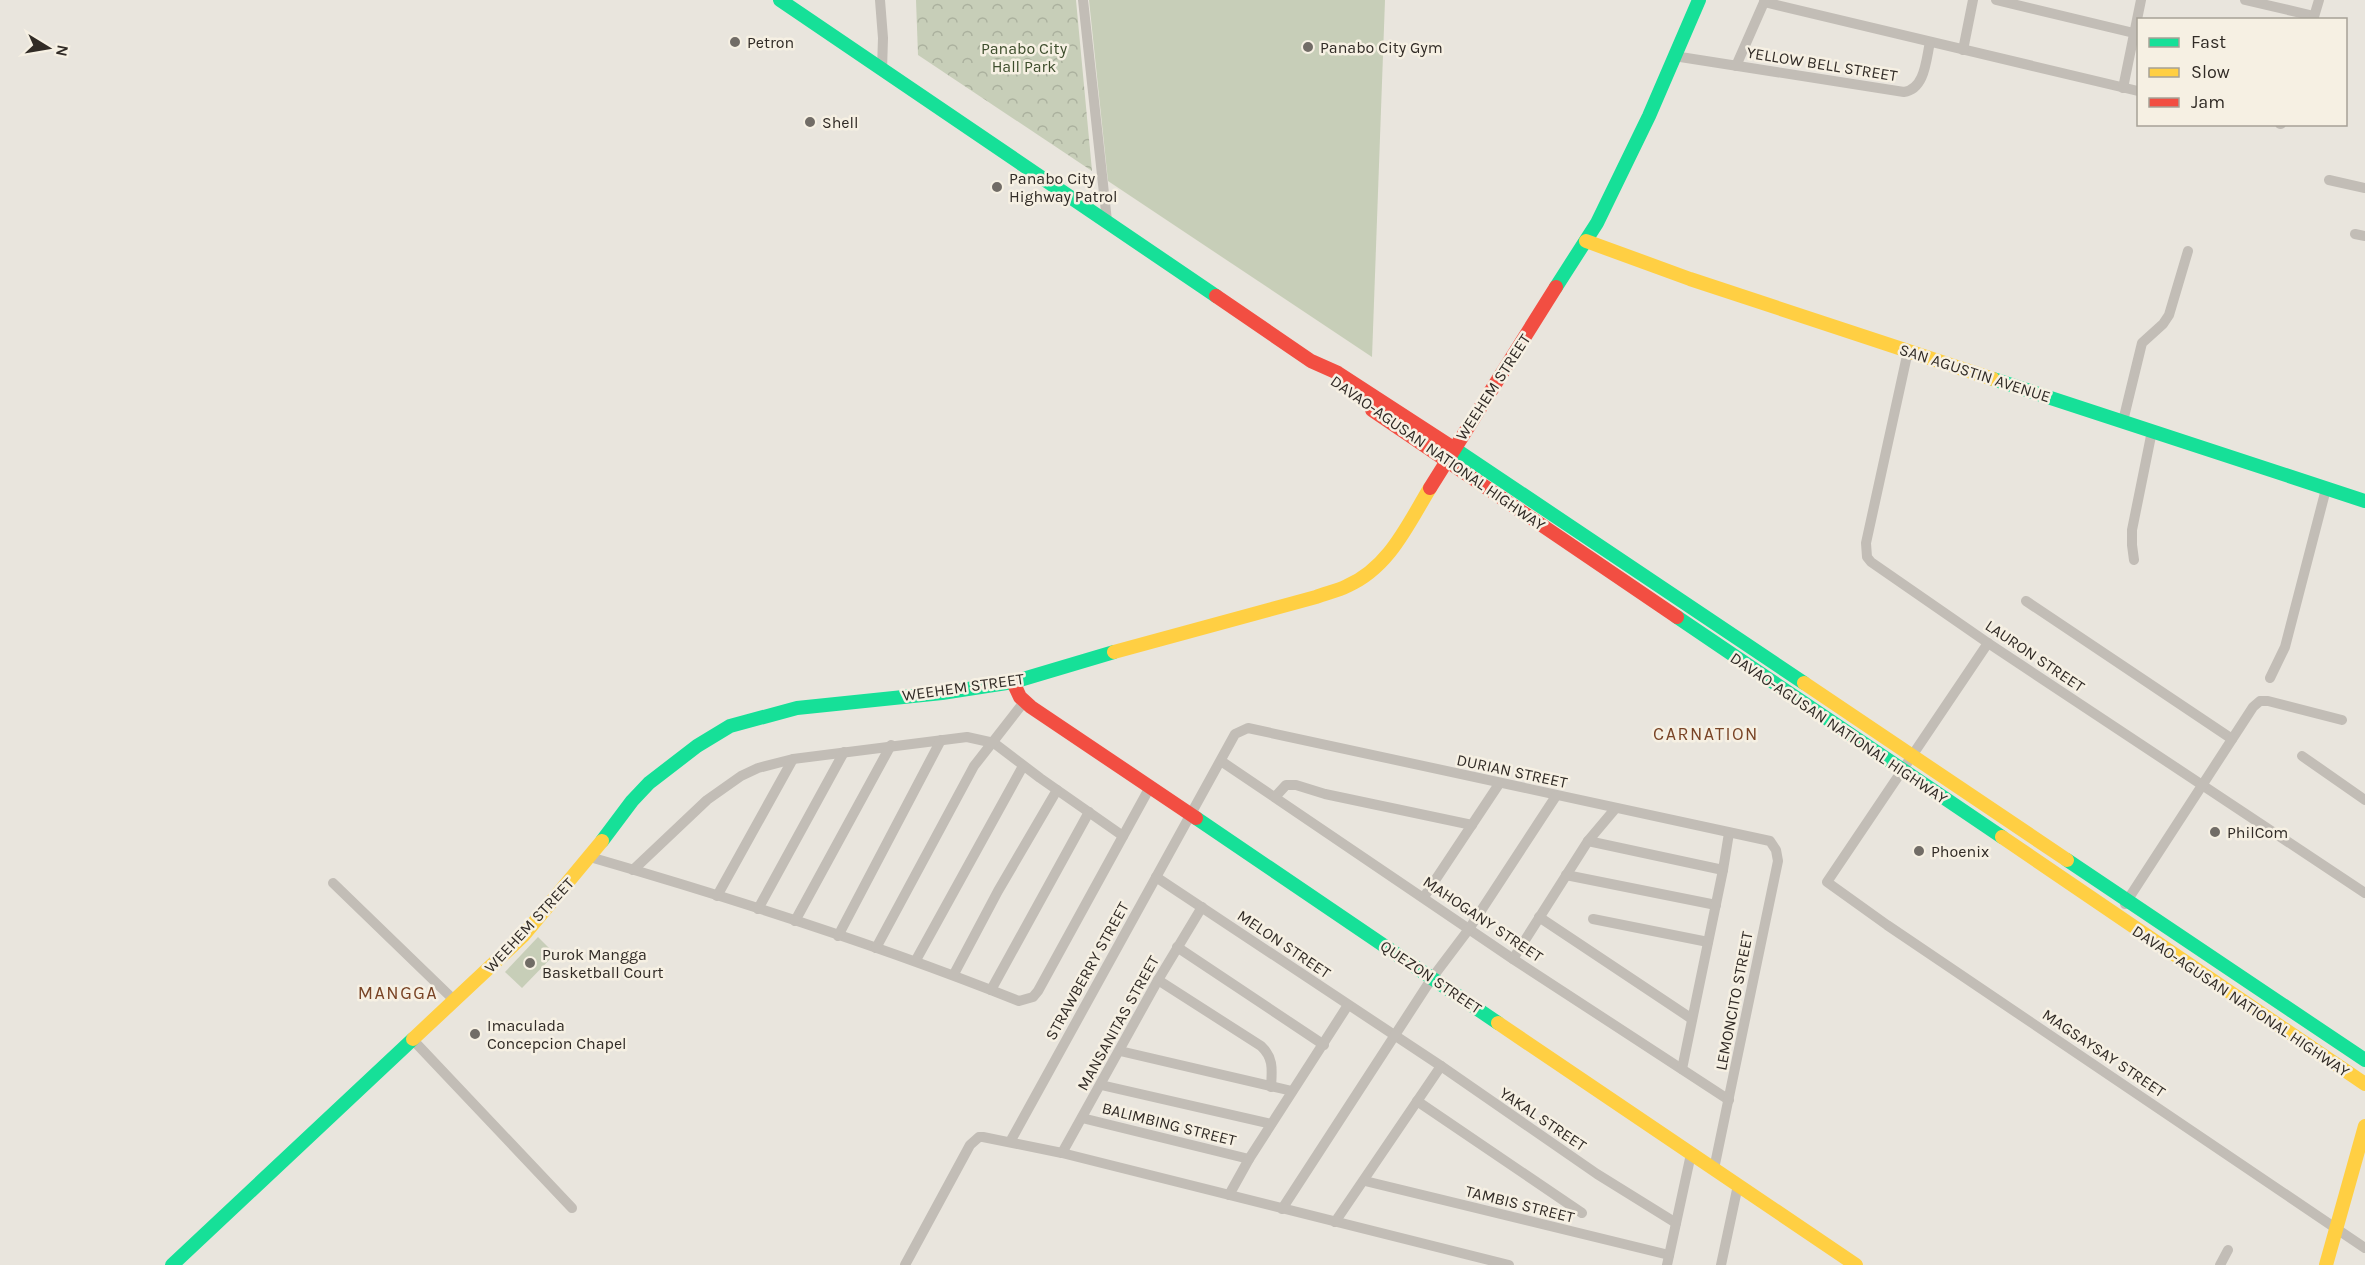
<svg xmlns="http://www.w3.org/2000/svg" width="2365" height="1265" font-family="Karla,sans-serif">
<defs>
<pattern id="park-crowns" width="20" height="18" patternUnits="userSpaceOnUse" patternTransform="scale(1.5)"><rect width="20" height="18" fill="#c7ceb8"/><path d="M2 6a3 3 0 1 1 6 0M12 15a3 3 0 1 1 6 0" fill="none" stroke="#abb19e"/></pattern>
</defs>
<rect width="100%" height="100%" fill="#e9e5dd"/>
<g fill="#c7ceb8">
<path d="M1089,0H1385L1372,357L1108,181Z"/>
<path d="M538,937L555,954L522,988L505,972Z"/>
</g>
<path fill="url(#park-crowns)" d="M916,0H1076L1092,171L918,55Z"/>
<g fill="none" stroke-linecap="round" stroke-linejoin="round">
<g stroke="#c2bdb6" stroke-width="10">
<path d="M880,0L883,38L882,70"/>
<path d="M1083,0L1107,221"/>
<path d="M1996,0L2138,34"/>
<path d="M2245,0L2314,16"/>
<path d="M1764,2L2138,91"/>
<path d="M2313,20L2319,0"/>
<path d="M1963,50L1973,0"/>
<path d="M1674,56L1904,92C1925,89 1926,60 1930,42"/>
<path d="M1736,66L1765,0"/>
<path d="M2123,88L2141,0"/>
<path d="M2280,124H2281"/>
<path d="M2329,180L2365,188"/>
<path d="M2355,234L2365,236"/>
<path d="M1908,351L1866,543L1867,557L1871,562L1988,643L2365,893"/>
<path d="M2123,421L2142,343L2163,324L2169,315L2188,251"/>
<path d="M2134,560L2132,545V530L2152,431"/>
<path d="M2026,601L2232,739"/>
<path d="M1988,643L1827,882L1887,925L2365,1248"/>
<path d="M2270,678L2285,647L2326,489"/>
<path d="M2302,756L2365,800"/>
<path d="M1221,761L1513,959L1729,1100"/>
<path d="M1275,797L1286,785H1296L1325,794L1472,825"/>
<path d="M1588,841L1723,870"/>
<path d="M590,857C735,899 879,945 1019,1001L1033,997L1038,991L1150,787"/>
<path d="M633,870L707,800L741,776L758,768L793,759L967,737L994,743L1040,778L1123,836"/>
<path d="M1566,875L1716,905"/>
<path d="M1156,877L1441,1066L1597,1174L1676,1223"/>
<path d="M333,883L455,1001"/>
<path d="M717,896L793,759"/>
<path d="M1424,897L1499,784"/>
<path d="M2125,904L2253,707L2260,701H2268L2342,720"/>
<path d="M758,909L844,752"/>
<path d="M1539,917L1692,1019"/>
<path d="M1593,919L1708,942"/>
<path d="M795,921L891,745"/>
<path d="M838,936L941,740"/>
<path d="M1177,947L1324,1045"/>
<path d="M876,948L974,766L1024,702"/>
<path d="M1513,959L1588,841L1615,809"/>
<path d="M916,960L1023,766"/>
<path d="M954,974L998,891L1057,790"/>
<path d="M1158,980L1261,1046C1274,1058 1272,1070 1271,1087"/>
<path d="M991,990L1089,812"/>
<path d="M413,1040L572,1208"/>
<path d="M1120,1051L1292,1091"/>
<path d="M1682,1069L1723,870L1729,833"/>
<path d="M1101,1085L1271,1124"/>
<path d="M1417,1101L1582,1213"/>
<path d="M1082,1118L1249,1159"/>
<path d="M1010,1142L1235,734L1248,728L1770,841L1776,850L1778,861L1714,1169"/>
<path d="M1062,1153L1158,980L1202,907"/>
<path d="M1365,1181L1669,1255"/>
<path d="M1229,1195L1249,1159L1348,1005"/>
<path d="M1282,1209L1432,978L1469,929L1556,796"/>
<path d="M1335,1222L1441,1066"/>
<path d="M905,1265L970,1145L979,1137H983L1062,1153L1509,1265"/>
<path d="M1667,1265L1691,1154"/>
<path d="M1721,1265L1738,1185"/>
<path d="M2220,1265L2228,1250"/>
</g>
<g stroke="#16e098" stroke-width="14">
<path d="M780,0L1216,296"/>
<path d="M1556,287L1597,223L1649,116L1699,0"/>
<path d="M1993,379L2365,501"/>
<path d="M1452,447L1804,683"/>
<path d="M1677,617L2002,837"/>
<path d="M1196,818L1498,1023"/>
<path d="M602,841L632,801L649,783L697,746L730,726L797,708L942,693L1013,682L1114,652"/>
<path d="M2067,860L2365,1060"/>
<path d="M172,1265L413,1039"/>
</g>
<g stroke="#ffcf43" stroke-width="14">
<path d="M1586,241L1690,279L1993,379"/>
<path d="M1114,652L1316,597C1326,593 1337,591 1347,586C1389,568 1408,524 1430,488"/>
<path d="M1804,683L2067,860"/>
<path d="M2002,837L2365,1084"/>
<path d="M1498,1023L1856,1265"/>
<path d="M413,1039L523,936L602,841"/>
<path d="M2326,1265L2365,1126"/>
</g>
<g stroke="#f24e42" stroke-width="14">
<path d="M1216,296L1311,361L1338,373L1452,447"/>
<path d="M1372,410L1677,617"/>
<path d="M1430,488L1556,287"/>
<path d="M1013,682L1020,697L1031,707L1196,818"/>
</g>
</g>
<g fill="#716c66" stroke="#f6f0e3" stroke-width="2">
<circle cx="735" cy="42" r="6"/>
<circle cx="1308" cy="47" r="6"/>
<circle cx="810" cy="122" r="6"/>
<circle cx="997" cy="187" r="6"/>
<circle cx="2215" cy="832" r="6"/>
<circle cx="1919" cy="851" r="6"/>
<circle cx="530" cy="963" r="6"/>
<circle cx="475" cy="1034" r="6"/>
</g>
<g text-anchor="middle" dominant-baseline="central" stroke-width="5" stroke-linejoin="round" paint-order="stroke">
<g font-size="16" fill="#312b26" stroke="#f6f0e3" text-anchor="start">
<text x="747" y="42">Petron</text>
<text x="1320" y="47">Panabo City Gym</text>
<text x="822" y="122">Shell</text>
<text x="1009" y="178">Panabo City<tspan x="1009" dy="18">Highway Patrol</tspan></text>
<text x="2227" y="832">PhilCom</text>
<text x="1931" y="851">Phoenix</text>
<text x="542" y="954">Purok Mangga<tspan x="542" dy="18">Basketball Court</tspan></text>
<text x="487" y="1025">Imaculada<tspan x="487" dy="18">Concepcion Chapel</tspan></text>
</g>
<g font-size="16" fill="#3d4d2c" stroke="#f6f0e3">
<text x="1024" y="48">Panabo City<tspan x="1024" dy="18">Hall Park</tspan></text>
</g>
<g font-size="16" fill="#312b26" stroke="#f6f0e3">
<text transform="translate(1822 64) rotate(9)">YELLOW BELL STREET</text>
<text transform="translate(1975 373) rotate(18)">SAN AGUSTIN AVENUE</text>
<text transform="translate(1493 387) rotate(-57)">WEEHEM STREET</text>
<text transform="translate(1438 453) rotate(35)">DAVAO-AGUSAN NATIONAL HIGHWAY</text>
<text transform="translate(2035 656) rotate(34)">LAURON STREET</text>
<text transform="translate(963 687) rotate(-8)">WEEHEM STREET</text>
<text transform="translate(1839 728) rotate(34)">DAVAO-AGUSAN NATIONAL HIGHWAY</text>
<text transform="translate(1512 771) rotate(12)">DURIAN STREET</text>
<text transform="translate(1483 919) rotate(34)">MAHOGANY STREET</text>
<text transform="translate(529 925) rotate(-47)">WEEHEM STREET</text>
<text transform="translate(1284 944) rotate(34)">MELON STREET</text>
<text transform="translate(1087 971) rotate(-61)">STRAWBERRY STREET</text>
<text transform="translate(1431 977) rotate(34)">QUEZON STREET</text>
<text transform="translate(1734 1001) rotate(-79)">LEMONCITO STREET</text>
<text transform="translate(2241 1001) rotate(34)">DAVAO-AGUSAN NATIONAL HIGHWAY</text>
<text transform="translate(1118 1023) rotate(-61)">MANSANITAS STREET</text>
<text transform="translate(2104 1053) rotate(34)">MAGSAYSAY STREET</text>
<text transform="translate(1543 1119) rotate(34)">YAKAL STREET</text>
<text transform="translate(1169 1124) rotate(14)">BALIMBING STREET</text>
<text transform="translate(1520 1204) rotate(14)">TAMBIS STREET</text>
</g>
<g font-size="18" letter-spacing="1.5" fill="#794426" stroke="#f6f0e3">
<text x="1706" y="734">CARNATION</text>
<text x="398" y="993">MANGGA</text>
</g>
</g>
<rect x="2137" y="18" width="210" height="108" fill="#f6f0e3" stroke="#a7a197" stroke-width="1.5"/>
<rect x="2149" y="38" width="30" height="9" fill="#16e098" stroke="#a7a197" stroke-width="1.5"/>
<text x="2191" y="48" font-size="18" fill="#312b26">Fast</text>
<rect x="2149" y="68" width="30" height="9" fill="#ffcf43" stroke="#a7a197" stroke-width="1.5"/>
<text x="2191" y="78" font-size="18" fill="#312b26">Slow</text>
<rect x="2149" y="98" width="30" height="9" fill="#f24e42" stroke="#a7a197" stroke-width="1.5"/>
<text x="2191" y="108" font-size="18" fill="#312b26">Jam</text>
<g transform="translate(48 48) rotate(101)" stroke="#f6f0e3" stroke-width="4.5" paint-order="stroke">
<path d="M0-4.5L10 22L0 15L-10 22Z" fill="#312b26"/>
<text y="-9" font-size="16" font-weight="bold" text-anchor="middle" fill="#312b26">N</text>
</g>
</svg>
